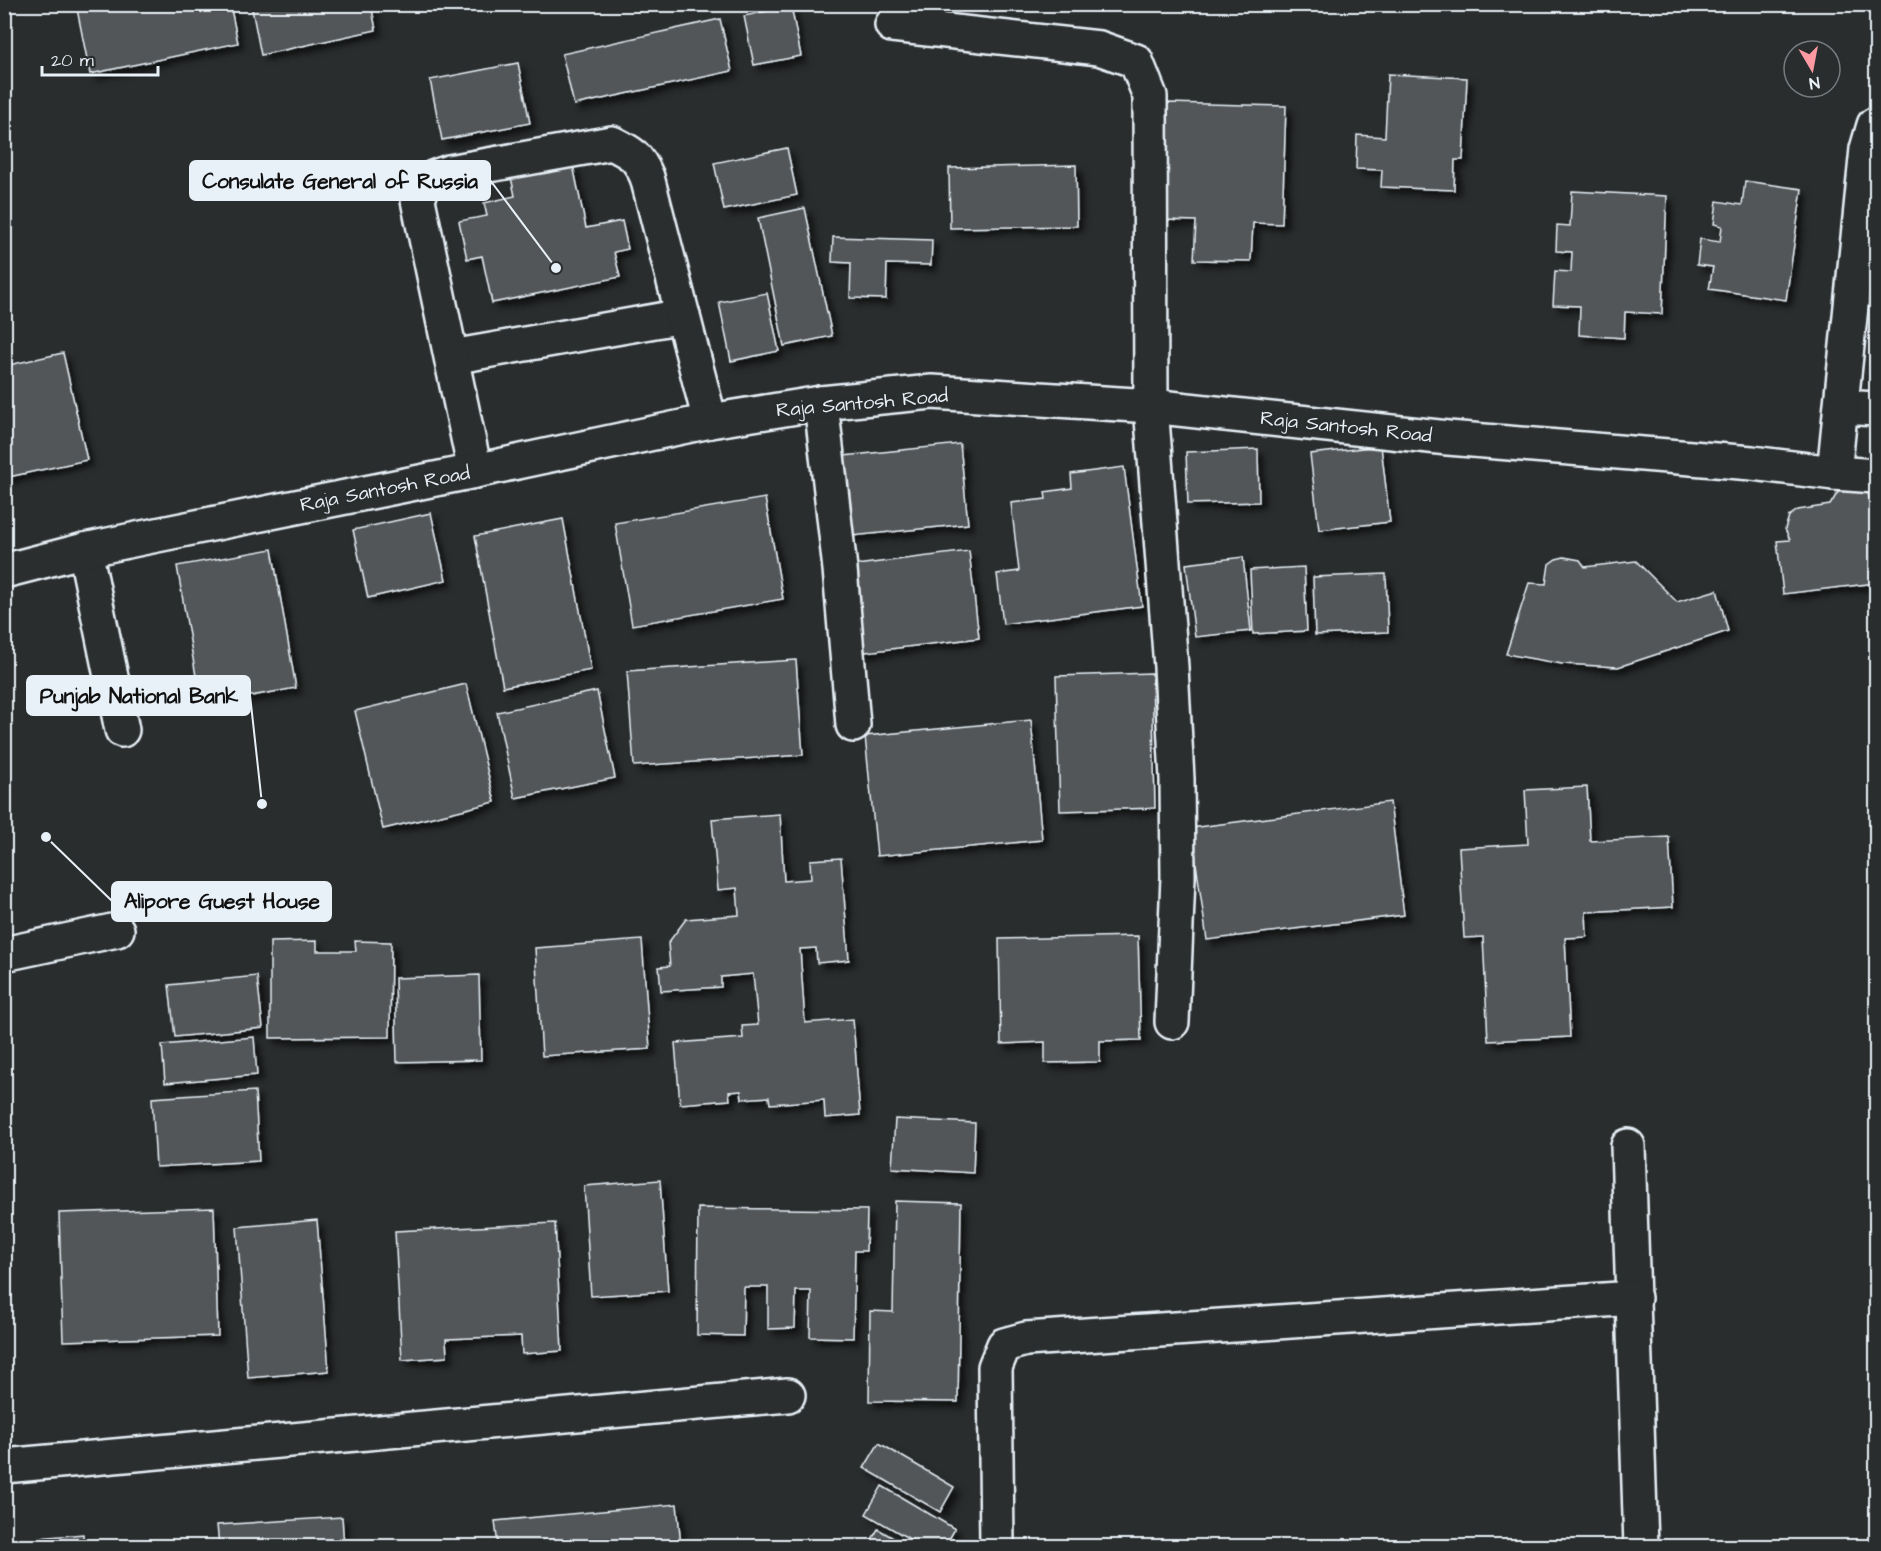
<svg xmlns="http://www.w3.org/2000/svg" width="1881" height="1551" font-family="'Architects Daughter',sans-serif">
<defs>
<filter id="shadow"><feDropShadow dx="5.5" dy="5.5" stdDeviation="3" flood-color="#0009"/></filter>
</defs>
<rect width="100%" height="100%" fill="#2a2d2e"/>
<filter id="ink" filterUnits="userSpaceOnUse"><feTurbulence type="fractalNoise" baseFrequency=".0167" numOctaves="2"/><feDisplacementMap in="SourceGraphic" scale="12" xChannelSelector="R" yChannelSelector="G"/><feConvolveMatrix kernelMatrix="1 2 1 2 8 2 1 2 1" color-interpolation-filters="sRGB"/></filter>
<g filter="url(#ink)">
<g fill="#535759" stroke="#e8f1f8" stroke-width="1.5" filter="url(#shadow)">
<path d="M76,4H230L238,43L90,74Z"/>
<path d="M251,4H371L376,30L261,55Z"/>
<path d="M791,6L801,56L754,65L744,16Z"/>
<path d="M720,19L732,71L574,105L562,54Z"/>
<path d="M518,63L530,123L442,140L430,80Z"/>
<path d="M1388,74L1467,78L1463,160H1455L1454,190L1381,187L1382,170L1356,169L1357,135L1385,137Z"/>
<path d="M1168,103L1286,106L1282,224L1253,223L1251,261L1194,260L1196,221L1164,220Z"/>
<path d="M787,148L797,195L724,210L714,163Z"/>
<path d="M573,165L586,228L622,221L628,249L614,252L620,277L492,303L482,256L467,259L459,221L487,216L484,203L515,196L511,177Z"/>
<path d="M1076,165L1077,226L950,228L949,168Z"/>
<path d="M1745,181L1802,189L1786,300L1709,289L1713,267L1697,265L1700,239L1720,242L1722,226L1714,224L1717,201L1742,205Z"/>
<path d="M1572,191L1667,196L1662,314L1625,312L1624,338L1579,335L1580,306L1553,305L1555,271L1571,272L1572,252L1556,251L1557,225L1570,226Z"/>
<path d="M805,208L832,336L784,346L758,218Z"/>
<path d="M833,237L932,240L931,265L887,264L886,299L850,298L851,263L832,262Z"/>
<path d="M767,293L779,351L731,361L719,302Z"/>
<path d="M63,353L87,460L4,478V366Z"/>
<path d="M960,444L968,524L842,537L834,457Z"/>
<path d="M1381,446L1390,522L1319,530L1310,454Z"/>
<path d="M1258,449L1259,502L1188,504L1186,452Z"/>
<path d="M1124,467L1142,606L1003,624L997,574L1019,571L1011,503L1046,499L1045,492L1072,488L1071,474Z"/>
<path d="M1868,489L1876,561V583L1783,594L1777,541L1790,540L1785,529L1789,516L1798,510L1830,505L1838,492Z"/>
<path d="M765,498L783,599L632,625L615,523Z"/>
<path d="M431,513L446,580L368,598L353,530Z"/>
<path d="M563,519L591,670L503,687L475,536Z"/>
<path d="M272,549L296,688L201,705L177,566Z"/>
<path d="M969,551L979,638L858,653L848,566Z"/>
<path d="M1243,557L1251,631L1195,637L1186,564Z"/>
<path d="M1564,557L1580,560L1585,567L1636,561L1677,602L1717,590L1728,631L1618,667L1562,664L1506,654L1529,583L1546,584L1549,564L1556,559Z"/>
<path d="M1304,567L1307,631L1253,634L1250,570Z"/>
<path d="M1386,574L1388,632L1315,635L1313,577Z"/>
<path d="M796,660L803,755L634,766L627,671Z"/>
<path d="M1152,673L1155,808L1060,811L1056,676Z"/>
<path d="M466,684L495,802L383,829L355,711Z"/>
<path d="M597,691L615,778L515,798L497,712Z"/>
<path d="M1031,720L1042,840L877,856L865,736Z"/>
<path d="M1587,787L1590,841L1669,837L1673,907L1586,912L1587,937L1565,938L1570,1037L1488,1041L1483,937L1464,938L1459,848L1528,844L1525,790Z"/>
<path d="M1390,802L1404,915L1207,940L1191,828Z"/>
<path d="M780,814L784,881L811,879L810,860L841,858L849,960L817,963L816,948L800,949L805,1023L853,1019L860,1115L825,1118L824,1100L770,1104L769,1097L742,1099L741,1091L729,1092L730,1100L680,1104L675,1043L743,1038L742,1026L758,1025L753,974L721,977V987L661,991L659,967L670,966L668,943L686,919L739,915L737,888L718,890L712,819Z"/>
<path d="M1138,936L1141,1040L1100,1041V1062L1045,1063V1042L1001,1044L999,939Z"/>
<path d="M642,940L650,1049L542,1056L535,948Z"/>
<path d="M317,941V951H356L355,941L391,942L390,1037L270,1038V942Z"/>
<path d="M479,975L481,1060L397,1062L395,978Z"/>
<path d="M257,976L263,1028L175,1037L169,985Z"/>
<path d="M254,1037L257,1075L165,1083L162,1045Z"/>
<path d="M255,1091L259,1161L156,1167L152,1098Z"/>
<path d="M895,1119L975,1123L973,1173L892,1168Z"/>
<path d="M660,1180L668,1291L591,1296L584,1186Z"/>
<path d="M895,1201L961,1203L958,1402L869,1401L870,1311L893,1312Z"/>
<path d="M214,1208L218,1336L63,1341L59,1213Z"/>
<path d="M698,1208L867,1210L866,1251H855L853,1338L810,1337L811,1291H796L795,1328L768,1329V1287H744L743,1336L697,1335Z"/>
<path d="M317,1220L329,1371L248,1378L237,1227Z"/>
<path d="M555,1223L562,1351L522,1354L521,1336L446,1339L447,1357L402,1360L395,1231Z"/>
<path d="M879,1443L954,1487L940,1512L864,1468Z"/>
<path d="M882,1486L955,1529L945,1546H922L866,1514Z"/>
<path d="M677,1504L681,1546H498L495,1521Z"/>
<path d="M342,1517L344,1546H219L217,1525Z"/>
<path d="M878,1529L907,1546H868Z"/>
<path d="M83,1534L84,1546H4V1541Z"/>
</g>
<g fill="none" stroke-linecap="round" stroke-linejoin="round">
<defs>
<g id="minor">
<path d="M892,25L1099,48L1136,61L1150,96L1151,406L1171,667L1177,779L1178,877L1172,1022"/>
<path d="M452,357L683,316"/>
<path d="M821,403L840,569L853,725"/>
<path d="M1841,407L1876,409"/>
<path d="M475,471L418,200C424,179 429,179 449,172L612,143C632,153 638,156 647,177L710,421"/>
<path d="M1834,473L1867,149L1874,125L1876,124"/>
<path d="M85,550L122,730"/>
<path d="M4,954L117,930"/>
<path d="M1628,1146L1641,1546"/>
<path d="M4,1466L788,1395"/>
<path d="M997,1546L995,1367L1004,1345L1026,1339L1634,1298"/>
</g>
<path id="major" d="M4,571L85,550L137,539L475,471L710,421L821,403L932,392L1151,406L1448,438L1752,463L1834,473L1876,476"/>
</defs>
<use href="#minor" stroke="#e8f1f8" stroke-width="38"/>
<use href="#major" stroke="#e8f1f8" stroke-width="38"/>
<use href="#minor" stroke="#2a2d2e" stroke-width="33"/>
<use href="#major" stroke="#2a2d2e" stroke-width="33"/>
</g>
</g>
<g text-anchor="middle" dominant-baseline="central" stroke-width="5" stroke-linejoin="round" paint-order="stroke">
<g font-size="20" fill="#e8f1f8" stroke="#2a2d2e">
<text transform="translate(862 403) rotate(-5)">Raja Santosh Road</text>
<text transform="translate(1346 427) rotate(6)">Raja Santosh Road</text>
<text transform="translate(385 489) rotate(-11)">Raja Santosh Road</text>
</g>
</g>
<path fill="none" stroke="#e8f1f8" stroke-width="2" d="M556 268L490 180M262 804L250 695M46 837L112 901"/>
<g fill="#e8f1f8" stroke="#2a2d2e" stroke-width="2">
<circle cx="556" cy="268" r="6"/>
<circle cx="262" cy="804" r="6"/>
<circle cx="46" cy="837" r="6"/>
</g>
<g fill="#e8f1f8" stroke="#e8f1f8" stroke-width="2">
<rect x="190" y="161" width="300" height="39" rx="6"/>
<rect x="27" y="676" width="223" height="39" rx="6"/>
<rect x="112" y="882" width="219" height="39" rx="6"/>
</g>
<g font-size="21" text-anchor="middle" font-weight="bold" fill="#111">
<text x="340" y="188">Consulate General of Russia</text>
<text x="139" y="703">Punjab National Bank</text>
<text x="222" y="908">Alipore Guest House</text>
</g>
<rect width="1881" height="1551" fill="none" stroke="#2a2d2e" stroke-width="24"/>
<rect x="12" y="12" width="1857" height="1527" fill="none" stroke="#e8f1f8" stroke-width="2" filter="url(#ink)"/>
<g transform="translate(1812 69) rotate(170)"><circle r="28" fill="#2a2d2e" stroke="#767b7f" stroke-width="1.5"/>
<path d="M0-4.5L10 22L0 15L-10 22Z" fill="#ff9aa2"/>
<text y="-9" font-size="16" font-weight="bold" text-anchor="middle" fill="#e8f1f8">N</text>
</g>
<path d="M42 66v9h116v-9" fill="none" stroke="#e8f1f8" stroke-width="3"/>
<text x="51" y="66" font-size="18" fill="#e8f1f8" stroke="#2a2d2e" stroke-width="4.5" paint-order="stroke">20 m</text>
</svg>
